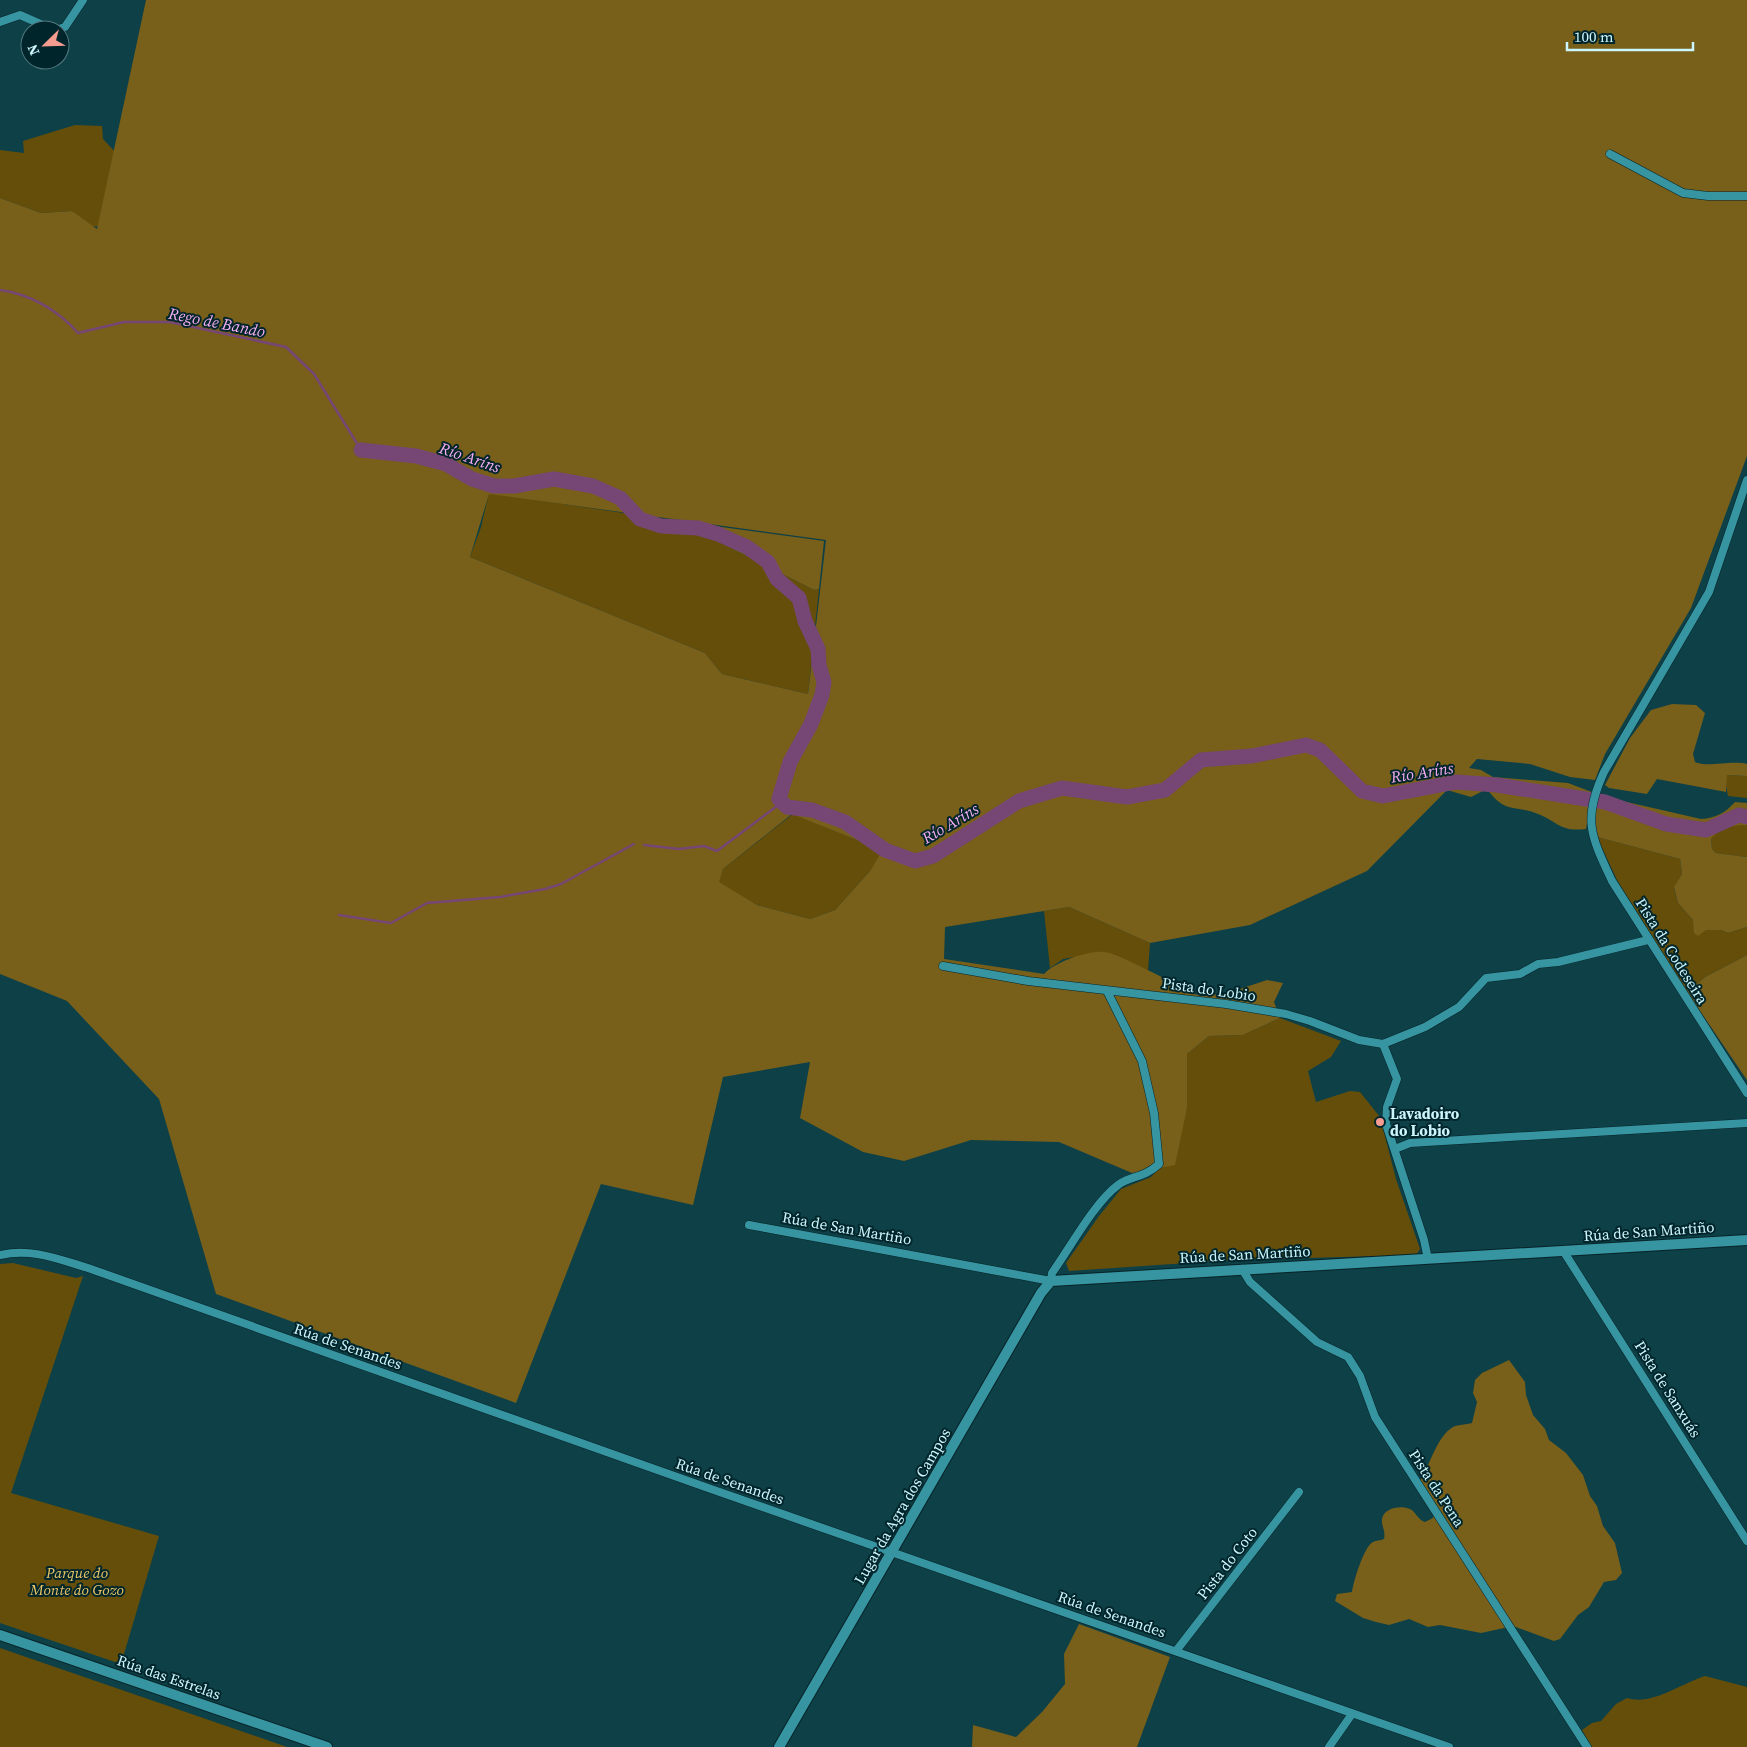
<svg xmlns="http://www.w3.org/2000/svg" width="1747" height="1747" font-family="'Source Serif 4',serif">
<rect width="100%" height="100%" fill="#0d4047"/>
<g fill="#654e0a">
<path d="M75,125L102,126L103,139L119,156L114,225L90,227L72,211L41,213L0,198V150L24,153L23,141Z"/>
<path d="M489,493L677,521L814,590L819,589L808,694L722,674L705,653L470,557L481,527Z"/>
<path d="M1727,775L1747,776V798L1728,796L1725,780Z"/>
<path d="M793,814L872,846L882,854L870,871L835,910L810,919L757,905L718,883L723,869Z"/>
<path d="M1733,825H1747V857L1716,853L1712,849L1711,839L1715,834Z"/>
<path d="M1597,837L1680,859L1682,874L1674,888L1678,903L1693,920L1706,930H1721L1728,933L1747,927V955L1705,977L1687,992L1617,880Z"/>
<path d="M1069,907L1150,943L1148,971L1105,952L1063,959L1050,968L1044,911Z"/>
<path d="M1280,1018L1341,1041L1331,1057L1308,1071L1316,1102L1350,1091L1360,1092L1380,1117L1396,1179L1420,1249L1416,1255L1232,1260L1069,1271L1066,1263L1099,1216L1121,1189L1151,1177L1160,1167L1187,1108V1054L1209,1036L1243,1035Z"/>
<path d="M13,1263L76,1278L83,1276L11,1493L159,1536L121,1664L0,1623V1264Z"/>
<path d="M0,1648L287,1747H0Z"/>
<path d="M1705,1676L1747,1687V1747H1592L1582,1730L1592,1723L1601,1721L1616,1704L1627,1698C1652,1706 1682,1683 1705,1676Z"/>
</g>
<g fill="#785f1a" fill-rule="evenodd">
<path d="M146,0H1747V456L1691,608L1605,754L1595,780L1570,777L1530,764L1477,759L1469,768L1481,770L1493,777L1568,783L1605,797L1701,819C1716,818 1725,813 1735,802L1747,803V825C1732,825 1721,827 1711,839L1712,849L1716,853L1747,857V927L1728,933L1721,930H1706L1698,936L1694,933L1693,920L1678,903L1674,887L1682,874L1680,859L1597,837L1593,822L1587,823L1586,829C1559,832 1559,822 1538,814C1514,804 1506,815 1487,789L1471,797L1447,790L1367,871L1250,925L1150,943L1069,907L945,927L944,959L1044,974C1055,962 1088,950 1105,952C1116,953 1157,975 1170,981L1175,988L1201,996L1228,993L1267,980L1283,983L1274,1002L1280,1018L1243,1035L1209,1036L1187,1054V1108L1175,1165L1132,1173L1059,1142L971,1140L904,1161L863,1152L800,1118L810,1062L723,1077L693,1205L601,1184L516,1403L216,1294L159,1099L67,1001L0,974V198L41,213L72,211L97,229ZM489,494L826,540L808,694L722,674L705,653L470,557ZM792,814L872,846L881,853L870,871L835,910L810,919L757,905L719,882L723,869Z"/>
<path d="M677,521L824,541L819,589L814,590Z"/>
<path d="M1672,704L1696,705L1705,713L1693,754L1695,762C1707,768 1731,760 1747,764V776L1727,775L1726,792L1657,779L1647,794L1609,788L1605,785L1630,738L1651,710Z"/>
<path d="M1747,955V1080L1687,992L1705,977Z"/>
<path d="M1509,1360L1525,1382L1526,1395L1533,1415L1545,1429L1549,1440L1566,1453L1583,1475L1590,1496L1597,1506L1603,1526L1615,1543L1622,1573L1616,1580L1604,1582L1589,1607L1578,1615L1560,1639L1554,1641L1513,1626L1481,1633L1440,1625L1428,1627L1409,1619L1389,1625L1376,1622L1363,1618L1335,1601L1337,1594L1352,1592C1353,1583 1364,1546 1373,1542C1376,1540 1380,1541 1384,1539C1386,1531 1381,1526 1382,1519C1384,1508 1400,1505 1410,1509C1416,1512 1418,1520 1425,1522L1433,1518L1434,1514L1420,1481C1430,1465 1437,1436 1453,1427C1459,1424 1466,1425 1472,1423L1477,1402L1473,1393L1475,1380L1482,1373Z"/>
<path d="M1079,1624L1170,1657L1137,1747H972L973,1725L1016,1737L1042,1712L1065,1684L1064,1654Z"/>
</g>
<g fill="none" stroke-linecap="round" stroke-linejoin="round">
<g stroke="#764774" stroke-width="2.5">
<path d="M0,290C30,294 58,310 78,333L124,322H170L286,347L314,374L361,450"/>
<path d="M644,845L679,849L704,846L717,851L781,803"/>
<path d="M339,915L391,923L427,903L500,897L545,889L561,884L634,844"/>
</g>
<path stroke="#764774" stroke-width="15" d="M361,450L416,456L446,464L472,479L494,486H514L554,479L593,486L620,498L640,519L661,526L698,528L718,534L747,547L768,562L777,579L799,598L805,621L818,649L819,665L824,682L822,695L811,724L790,762L779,799L787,807L812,810L845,822L885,850L915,861L933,856L1019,801L1062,788L1127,797L1165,790L1201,760L1252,756L1306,745L1320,750L1362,791L1383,796L1456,782L1497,785L1605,802L1666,824L1706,830L1739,815L1747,817"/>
<defs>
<g id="street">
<path d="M0,22L20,15L54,30"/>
<path d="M55,30L65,27L83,0"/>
<path d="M1610,154L1683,193L1708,196H1747"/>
<path d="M1747,480L1709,592L1604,772C1582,820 1591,836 1612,881L1747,1093"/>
<path d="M943,966L1028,981L1226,1004L1286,1014L1310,1021L1359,1040L1383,1044L1425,1027L1459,1007L1486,978L1520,974L1538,964L1558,962L1648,940"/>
<path d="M1383,1044L1397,1079L1387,1107L1386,1124L1424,1240L1428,1259"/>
<path d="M1395,1149L1410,1143L1747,1123"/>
<path d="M749,1225L1051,1281L1052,1273C1070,1248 1094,1203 1118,1185C1131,1175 1143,1179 1159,1164L1154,1113L1142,1061L1107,991"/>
<path d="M1564,1252L1747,1541"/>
<path d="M0,1255C32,1248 58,1259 88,1268L711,1489L1449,1747"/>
<path d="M1242,1269L1250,1282L1317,1342L1348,1357L1360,1376L1375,1417L1587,1747"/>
<path d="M1176,1651L1299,1492"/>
<path d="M1329,1747L1352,1714"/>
</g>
<g id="secondary">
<path d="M0,1635L327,1747"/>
<path d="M779,1747L1041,1293L1051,1281L1747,1240"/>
</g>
</defs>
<use href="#street" stroke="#072428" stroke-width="9"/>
<use href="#secondary" stroke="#072428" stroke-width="12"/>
<use href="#street" stroke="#3794a1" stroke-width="8"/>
<use href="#secondary" stroke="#3794a1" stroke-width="10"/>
</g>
<circle fill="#f59c91" stroke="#00252b" stroke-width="2" cx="1380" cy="1122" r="5"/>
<g text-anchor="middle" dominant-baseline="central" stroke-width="4" stroke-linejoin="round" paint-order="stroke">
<g font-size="15" fill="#ccf6fd" stroke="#00252b">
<text transform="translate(1672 951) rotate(58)">Pista da Codeseira</text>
<text transform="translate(1209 989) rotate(8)">Pista do Lobio</text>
<text transform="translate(847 1228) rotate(10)">Rúa de San Martiño</text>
<text transform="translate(1649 1231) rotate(-4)">Rúa de San Martiño</text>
<text transform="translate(1245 1254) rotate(-3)">Rúa de San Martiño</text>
<text transform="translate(348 1346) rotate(19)">Rúa de Senandes</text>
<text transform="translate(1668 1389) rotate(58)">Pista de Sanxuás</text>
<text transform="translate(730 1481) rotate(19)">Rúa de Senandes</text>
<text transform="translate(1437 1488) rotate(57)">Pista da Pena</text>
<text transform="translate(902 1506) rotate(-60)">Lugar da Agra dos Campos</text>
<text transform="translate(1227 1563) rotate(-52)">Pista do Coto</text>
<text transform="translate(1112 1614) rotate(19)">Rúa de Senandes</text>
<text transform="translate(169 1677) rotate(19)">Rúa das Estrelas</text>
</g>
<g font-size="15" font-weight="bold" fill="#ccf6fd" stroke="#00252b" text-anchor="start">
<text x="1390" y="1113">Lavadoiro<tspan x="1390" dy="17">do Lobio</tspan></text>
</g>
<g font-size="15" font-style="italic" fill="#e9c467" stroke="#00252b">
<text x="77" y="1572">Parque do<tspan x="77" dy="17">Monte do Gozo</tspan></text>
</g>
<g font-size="16" font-style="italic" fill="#f4adf1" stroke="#00252b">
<text transform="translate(217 322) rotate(11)">Rego de Bando</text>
<text transform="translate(470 457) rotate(19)">Río Aríns</text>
<text transform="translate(1422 772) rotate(-9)">Río Aríns</text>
<text transform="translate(950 823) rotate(-31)">Río Aríns</text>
</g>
</g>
<g transform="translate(45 45) rotate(247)"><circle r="24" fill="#00252b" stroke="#52797f"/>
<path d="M0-4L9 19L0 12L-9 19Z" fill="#f59c91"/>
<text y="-8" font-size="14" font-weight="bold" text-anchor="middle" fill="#ccf6fd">N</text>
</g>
<path d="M1567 42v8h126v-8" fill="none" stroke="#ccf6fd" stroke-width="2.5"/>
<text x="1574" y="42" font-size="15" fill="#ccf6fd" stroke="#00252b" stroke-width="4" paint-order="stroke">100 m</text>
</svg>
